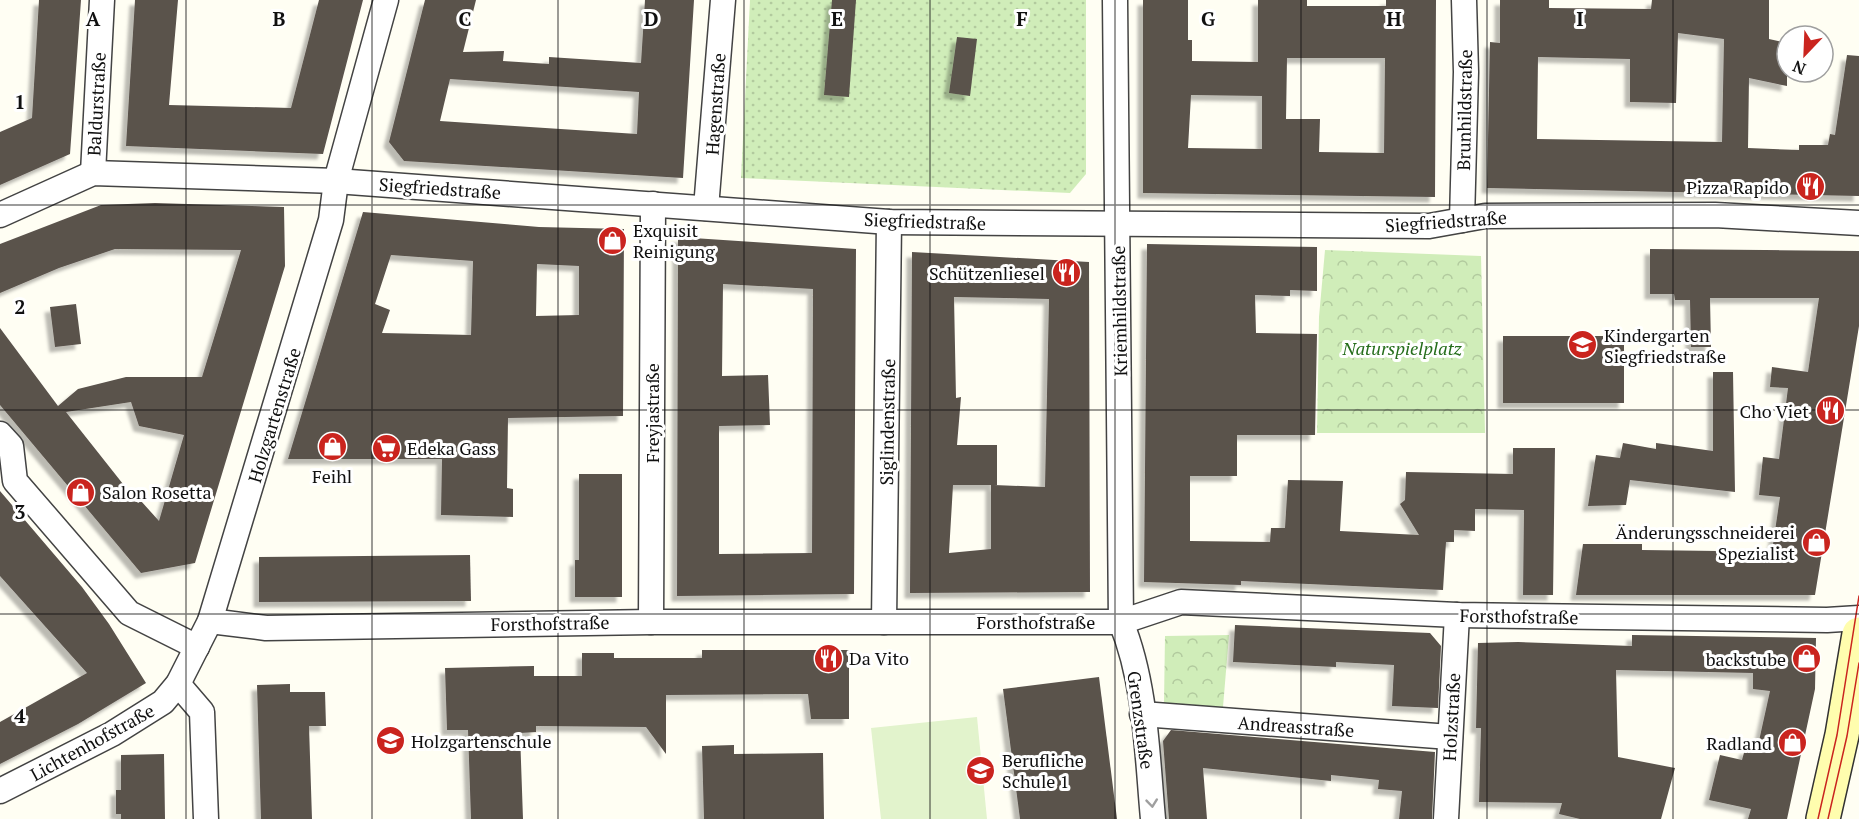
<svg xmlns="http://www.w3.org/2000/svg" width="1859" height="819" font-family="'PT Serif',serif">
<defs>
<pattern id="park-crowns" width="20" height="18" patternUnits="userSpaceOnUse" patternTransform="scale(1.5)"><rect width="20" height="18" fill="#d0edb9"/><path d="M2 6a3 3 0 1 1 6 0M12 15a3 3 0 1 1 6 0" fill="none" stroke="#b2ca9e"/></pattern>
<pattern id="garden-dots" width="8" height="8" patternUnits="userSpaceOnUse" patternTransform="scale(1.5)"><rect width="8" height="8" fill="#d0edb9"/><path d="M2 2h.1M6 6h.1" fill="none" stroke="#b2ca9e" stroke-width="1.8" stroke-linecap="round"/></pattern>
<filter id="shadow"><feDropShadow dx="-5.5" dy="5.5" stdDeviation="1.5" flood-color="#0004"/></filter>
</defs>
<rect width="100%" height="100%" fill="#fffef3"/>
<g fill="url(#park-crowns)">
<path d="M1325,250L1481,256L1485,433H1317L1319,317Z"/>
<path d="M1229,635L1223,707L1164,703L1165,636Z"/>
</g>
<path fill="url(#garden-dots)" d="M750,0H1086V174L1070,193L741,178Z"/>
<path fill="#e2f3cc" d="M977,717L987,819H881L871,728Z"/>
<g fill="#5a524c" fill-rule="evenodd" filter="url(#shadow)">
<path d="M39,0H81L70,154L0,185V132L32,118Z"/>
<path d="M135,0H178L169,105L291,108L319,0H363L323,154L126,146Z"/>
<path d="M425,0H476L463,52L504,51L503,61L549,64V57L641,63L645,0H694L683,178L404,161L389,142ZM450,79L639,92L637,134L440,121Z"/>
<path d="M832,0H856L849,97L824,95Z"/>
<path d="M1143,0H1188V40H1192V61L1258,62V0H1307V6H1386V0H1436L1435,197L1143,193ZM1287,58H1385L1384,153L1319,152L1320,119H1286ZM1191,95L1262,96V149L1188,148Z"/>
<path d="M1500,0H1549V8L1651,9L1652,0H1769V39L1787,43V86L1749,78L1748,148L1799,150V145H1828L1830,134L1835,135L1847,55L1859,56V196L1487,188L1490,42L1500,43ZM1678,33L1724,39L1722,142L1537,139L1538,57L1630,59V102L1676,103Z"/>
<path d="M957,37L977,39L970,96L949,93Z"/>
<path d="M155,203L284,207L285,266L195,563L141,573L0,405V328L58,406L78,389L126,377H202L241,250L115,249L59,268L0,293V244L101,205ZM131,402L139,426L184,435L159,521L141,501L138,503L66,412Z"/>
<path d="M363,212L539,227L624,229L623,416L508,418L507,488L513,489V517L441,515L442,459H288ZM391,255L473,261L471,335L382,333L390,310L375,304ZM537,264L579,266V315L536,316Z"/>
<path d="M678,237L856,249L854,594L677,596ZM723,284L813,289L812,553L719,554V426L770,425L768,375L722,376Z"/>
<path d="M1147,244L1317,247V291L1290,290V296L1255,295L1256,333L1317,334L1315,435H1237V476H1190V541L1270,542L1271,528H1285L1288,480L1343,481L1340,531L1419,535L1400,504L1405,500L1406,472L1513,474V448H1555L1553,595H1523L1524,510L1475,509V531L1454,530V542H1446L1443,590L1241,581V585L1144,582Z"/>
<path d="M1650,249L1859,251V326L1815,595H1576L1583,544H1642V550L1718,551L1717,557L1771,558L1780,497L1759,495L1763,457L1779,459L1788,388L1770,387L1772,367L1808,372L1819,298H1710L1711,347H1691L1690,300H1675L1674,294H1650Z"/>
<path d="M912,252L1089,262L1090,592L910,593ZM954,297L1049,299L1045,487L994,485H997V445H957L961,397L956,398ZM953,485H991V549L949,553Z"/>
<path d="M76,304L81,344L55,347L50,307Z"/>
<rect x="1503" y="336" width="121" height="67"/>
<path d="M1713,372H1733L1735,492L1630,480L1626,505L1588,506L1596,455L1620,458L1623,443L1656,449V443L1713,451Z"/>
<path d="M579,474H622V597H575V560H579Z"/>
<path d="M0,491L82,587L109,624L146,683L78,724L0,764V722L87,673L0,576Z"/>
<path d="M470,555L471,601L259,602V557Z"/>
<path d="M1235,625L1430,633L1441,646L1438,708L1392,706L1394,665L1336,662V667L1233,662Z"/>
<path d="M1632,635L1816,638L1815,689L1787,819H1748L1751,809L1709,800L1720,755L1742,760L1745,749L1757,750L1770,691L1753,689V673L1616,670L1618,757L1675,768L1661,819H1580L1559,814L1562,803L1479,802L1481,728H1476L1478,643L1518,642L1632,646Z"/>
<path d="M702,650H849V719H811L808,694L666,695V754L646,727L536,726V732L520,733L523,819H471L468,730H447L445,668L534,666V676H582V653H614V658H702Z"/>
<path d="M1099,677L1117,819H1020L1003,689Z"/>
<path d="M290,684V692H325L326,726H309L312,819H261L257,685Z"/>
<path d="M1171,730L1435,752L1432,819H1399L1402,791L1378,789L1379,780L1331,775V781L1203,768L1207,819H1169L1163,741Z"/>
<path d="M734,745V754L823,753L824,819H704L702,746Z"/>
<path d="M164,754L165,819H121V814H116V790H121V755Z"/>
</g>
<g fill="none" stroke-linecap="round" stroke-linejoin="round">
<defs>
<g id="street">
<path d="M1115,0L1121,622C1146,683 1147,754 1153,819"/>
<path d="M93,173L102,0"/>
<path d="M706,208L723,0"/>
<path d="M0,215L93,173L336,181L889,222L1429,226L1485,216L1715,215L1859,223"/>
<path d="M1462,220L1466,72L1464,0"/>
<path d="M0,434L11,446L15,481L129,613L197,647"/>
<path d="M210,621L266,628L651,622H1121L1181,602L1457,615L1827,620L1859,618"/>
<path d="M651,622L653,204"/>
<path d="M884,622L889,222"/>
<path d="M178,684L202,712L206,819"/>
<path d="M1142,714L1450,737"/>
<path d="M0,791L112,734L163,702L178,684L210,621L331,220L336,181L386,0"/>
<path d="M1446,819L1457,615"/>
</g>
<path id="secondary" d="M1823,819L1842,735L1859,634"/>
</defs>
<use href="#street" stroke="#434343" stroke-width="27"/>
<use href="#secondary" stroke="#323232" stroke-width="36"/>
<use href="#street" stroke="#fff" stroke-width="24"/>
<use href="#secondary" stroke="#fffdae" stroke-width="33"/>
<g stroke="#ca241e" stroke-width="1.5">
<path d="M1818,819L1837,735L1859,596"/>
<path d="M1828,819L1847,736L1859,663"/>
</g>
</g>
<defs><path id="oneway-chevron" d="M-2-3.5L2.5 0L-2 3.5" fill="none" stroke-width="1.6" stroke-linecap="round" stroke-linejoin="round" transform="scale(1.5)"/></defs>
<use stroke="#9f9f9f" href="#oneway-chevron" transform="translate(1152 803) rotate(84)"/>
<path fill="none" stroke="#101010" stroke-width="1.5" stroke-opacity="0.55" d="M186,0V819M372,0V819M558,0V819M744,0V819M930,0V819M1115,0V819M1301,0V819M1487,0V819M1673,0V819M0,205H1859M0,410H1859M0,614H1859"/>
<defs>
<symbol id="restaurant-disc" viewBox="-11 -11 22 22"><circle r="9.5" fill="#ca241e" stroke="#fff"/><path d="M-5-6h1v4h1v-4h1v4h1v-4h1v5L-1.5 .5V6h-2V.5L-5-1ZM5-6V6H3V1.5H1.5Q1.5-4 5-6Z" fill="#fff"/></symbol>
<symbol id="shop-disc" viewBox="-11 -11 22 22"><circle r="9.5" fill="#ca241e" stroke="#fff"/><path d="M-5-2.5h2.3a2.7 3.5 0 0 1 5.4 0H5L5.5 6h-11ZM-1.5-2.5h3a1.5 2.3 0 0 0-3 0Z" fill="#fff"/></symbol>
<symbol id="school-disc" viewBox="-11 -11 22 22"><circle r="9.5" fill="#ca241e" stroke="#fff"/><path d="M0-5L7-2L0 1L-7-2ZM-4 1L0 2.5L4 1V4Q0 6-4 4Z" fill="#fff"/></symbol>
<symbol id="supermarket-disc" viewBox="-11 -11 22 22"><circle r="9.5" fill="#ca241e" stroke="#fff"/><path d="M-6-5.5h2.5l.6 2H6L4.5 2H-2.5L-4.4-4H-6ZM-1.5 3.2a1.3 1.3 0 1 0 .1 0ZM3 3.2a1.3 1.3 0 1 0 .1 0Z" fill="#fff"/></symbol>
</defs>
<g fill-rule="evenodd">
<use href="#restaurant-disc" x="1794" y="170" width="33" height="33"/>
<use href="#shop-disc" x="596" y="224" width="33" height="33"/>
<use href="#restaurant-disc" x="1050" y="256" width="33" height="33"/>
<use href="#school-disc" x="1566" y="328" width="33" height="33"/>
<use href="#restaurant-disc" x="1814" y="394" width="33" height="33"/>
<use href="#shop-disc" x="316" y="430" width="33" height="33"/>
<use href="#supermarket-disc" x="370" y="432" width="33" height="33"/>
<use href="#shop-disc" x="64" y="476" width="33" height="33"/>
<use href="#shop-disc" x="1800" y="526" width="33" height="33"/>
<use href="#restaurant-disc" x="812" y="642" width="33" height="33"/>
<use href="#shop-disc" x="1790" y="642" width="33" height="33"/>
<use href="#school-disc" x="374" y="724" width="33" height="33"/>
<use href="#shop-disc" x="1776" y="726" width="33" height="33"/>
<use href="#school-disc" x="964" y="754" width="33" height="33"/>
</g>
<g text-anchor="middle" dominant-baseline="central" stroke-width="6" stroke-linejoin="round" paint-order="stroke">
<g font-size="18" fill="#101010" stroke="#fff">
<text transform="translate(96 104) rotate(-87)">Baldurstraße</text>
<text transform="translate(715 104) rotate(-86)">Hagenstraße</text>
<text transform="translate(1464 110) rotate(-89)">Brunhildstraße</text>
<text transform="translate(440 188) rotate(4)">Siegfriedstraße</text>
<text transform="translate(925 221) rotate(2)">Siegfriedstraße</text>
<text transform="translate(1446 221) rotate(-4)">Siegfriedstraße</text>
<text transform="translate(1119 311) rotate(-91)">Kriemhildstraße</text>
<text transform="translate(652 413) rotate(-90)">Freyjastraße</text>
<text transform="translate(274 415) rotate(-73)">Holzgartenstraße</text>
<text transform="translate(887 422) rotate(-89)">Siglindenstraße</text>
<text transform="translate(1519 616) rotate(1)">Forsthofstraße</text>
<text x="1036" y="622">Forsthofstraße</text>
<text transform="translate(550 623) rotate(-1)">Forsthofstraße</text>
<text transform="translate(1451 717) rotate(-87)">Holzstraße</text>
<text transform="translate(1141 720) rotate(82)">Grenzstraße</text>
<text transform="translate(1296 726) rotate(4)">Andreasstraße</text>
<text transform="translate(92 742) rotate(-29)">Lichtenhofstraße</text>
</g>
<g font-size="18" fill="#101010" stroke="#fff" text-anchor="start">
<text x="1789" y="187" text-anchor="end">Pizza Rapido</text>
<text x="633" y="230">Exquisit<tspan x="633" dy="21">Reinigung</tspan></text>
<text x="1045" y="273" text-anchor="end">Schützenliesel</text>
<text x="1604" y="335">Kindergarten<tspan x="1604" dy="21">Siegfriedstraße</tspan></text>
<text x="1809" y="411" text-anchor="end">Cho Viet</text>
<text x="407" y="448">Edeka Gass</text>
<text x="332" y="476" text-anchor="middle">Feihl</text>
<text x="102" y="492">Salon Rosetta</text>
<text x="1795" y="532" text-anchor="end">Änderungsschneiderei<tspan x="1795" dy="21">Spezialist</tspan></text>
<text x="849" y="658">Da Vito</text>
<text x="1786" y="659" text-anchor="end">backstube</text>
<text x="411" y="741">Holzgartenschule</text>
<text x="1772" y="743" text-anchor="end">Radland</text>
<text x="1002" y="760">Berufliche<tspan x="1002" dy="21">Schule 1</tspan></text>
</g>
<g font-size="18" font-style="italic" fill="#256d1b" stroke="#fff">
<text x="1402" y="348">Naturspielplatz</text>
</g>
</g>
<g font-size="20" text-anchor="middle" font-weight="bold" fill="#101010" stroke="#fff" stroke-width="6" stroke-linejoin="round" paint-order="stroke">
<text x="93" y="26">A</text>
<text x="279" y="26">B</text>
<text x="465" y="26">C</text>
<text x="651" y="26">D</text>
<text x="837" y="26">E</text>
<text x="1022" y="26">F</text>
<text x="1208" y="26">G</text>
<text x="1394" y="26">H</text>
<text x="1580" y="26">I</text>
<text x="20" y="109">1</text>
<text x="20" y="314">2</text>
<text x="20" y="519">3</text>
<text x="20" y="723">4</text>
</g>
<g transform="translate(1805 54) rotate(203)"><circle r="28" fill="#ffffff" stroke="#9f9f9f" stroke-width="1.5"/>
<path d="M0-4.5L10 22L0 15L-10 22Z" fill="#ca241e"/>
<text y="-9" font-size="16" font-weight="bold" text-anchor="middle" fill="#101010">N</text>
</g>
</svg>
